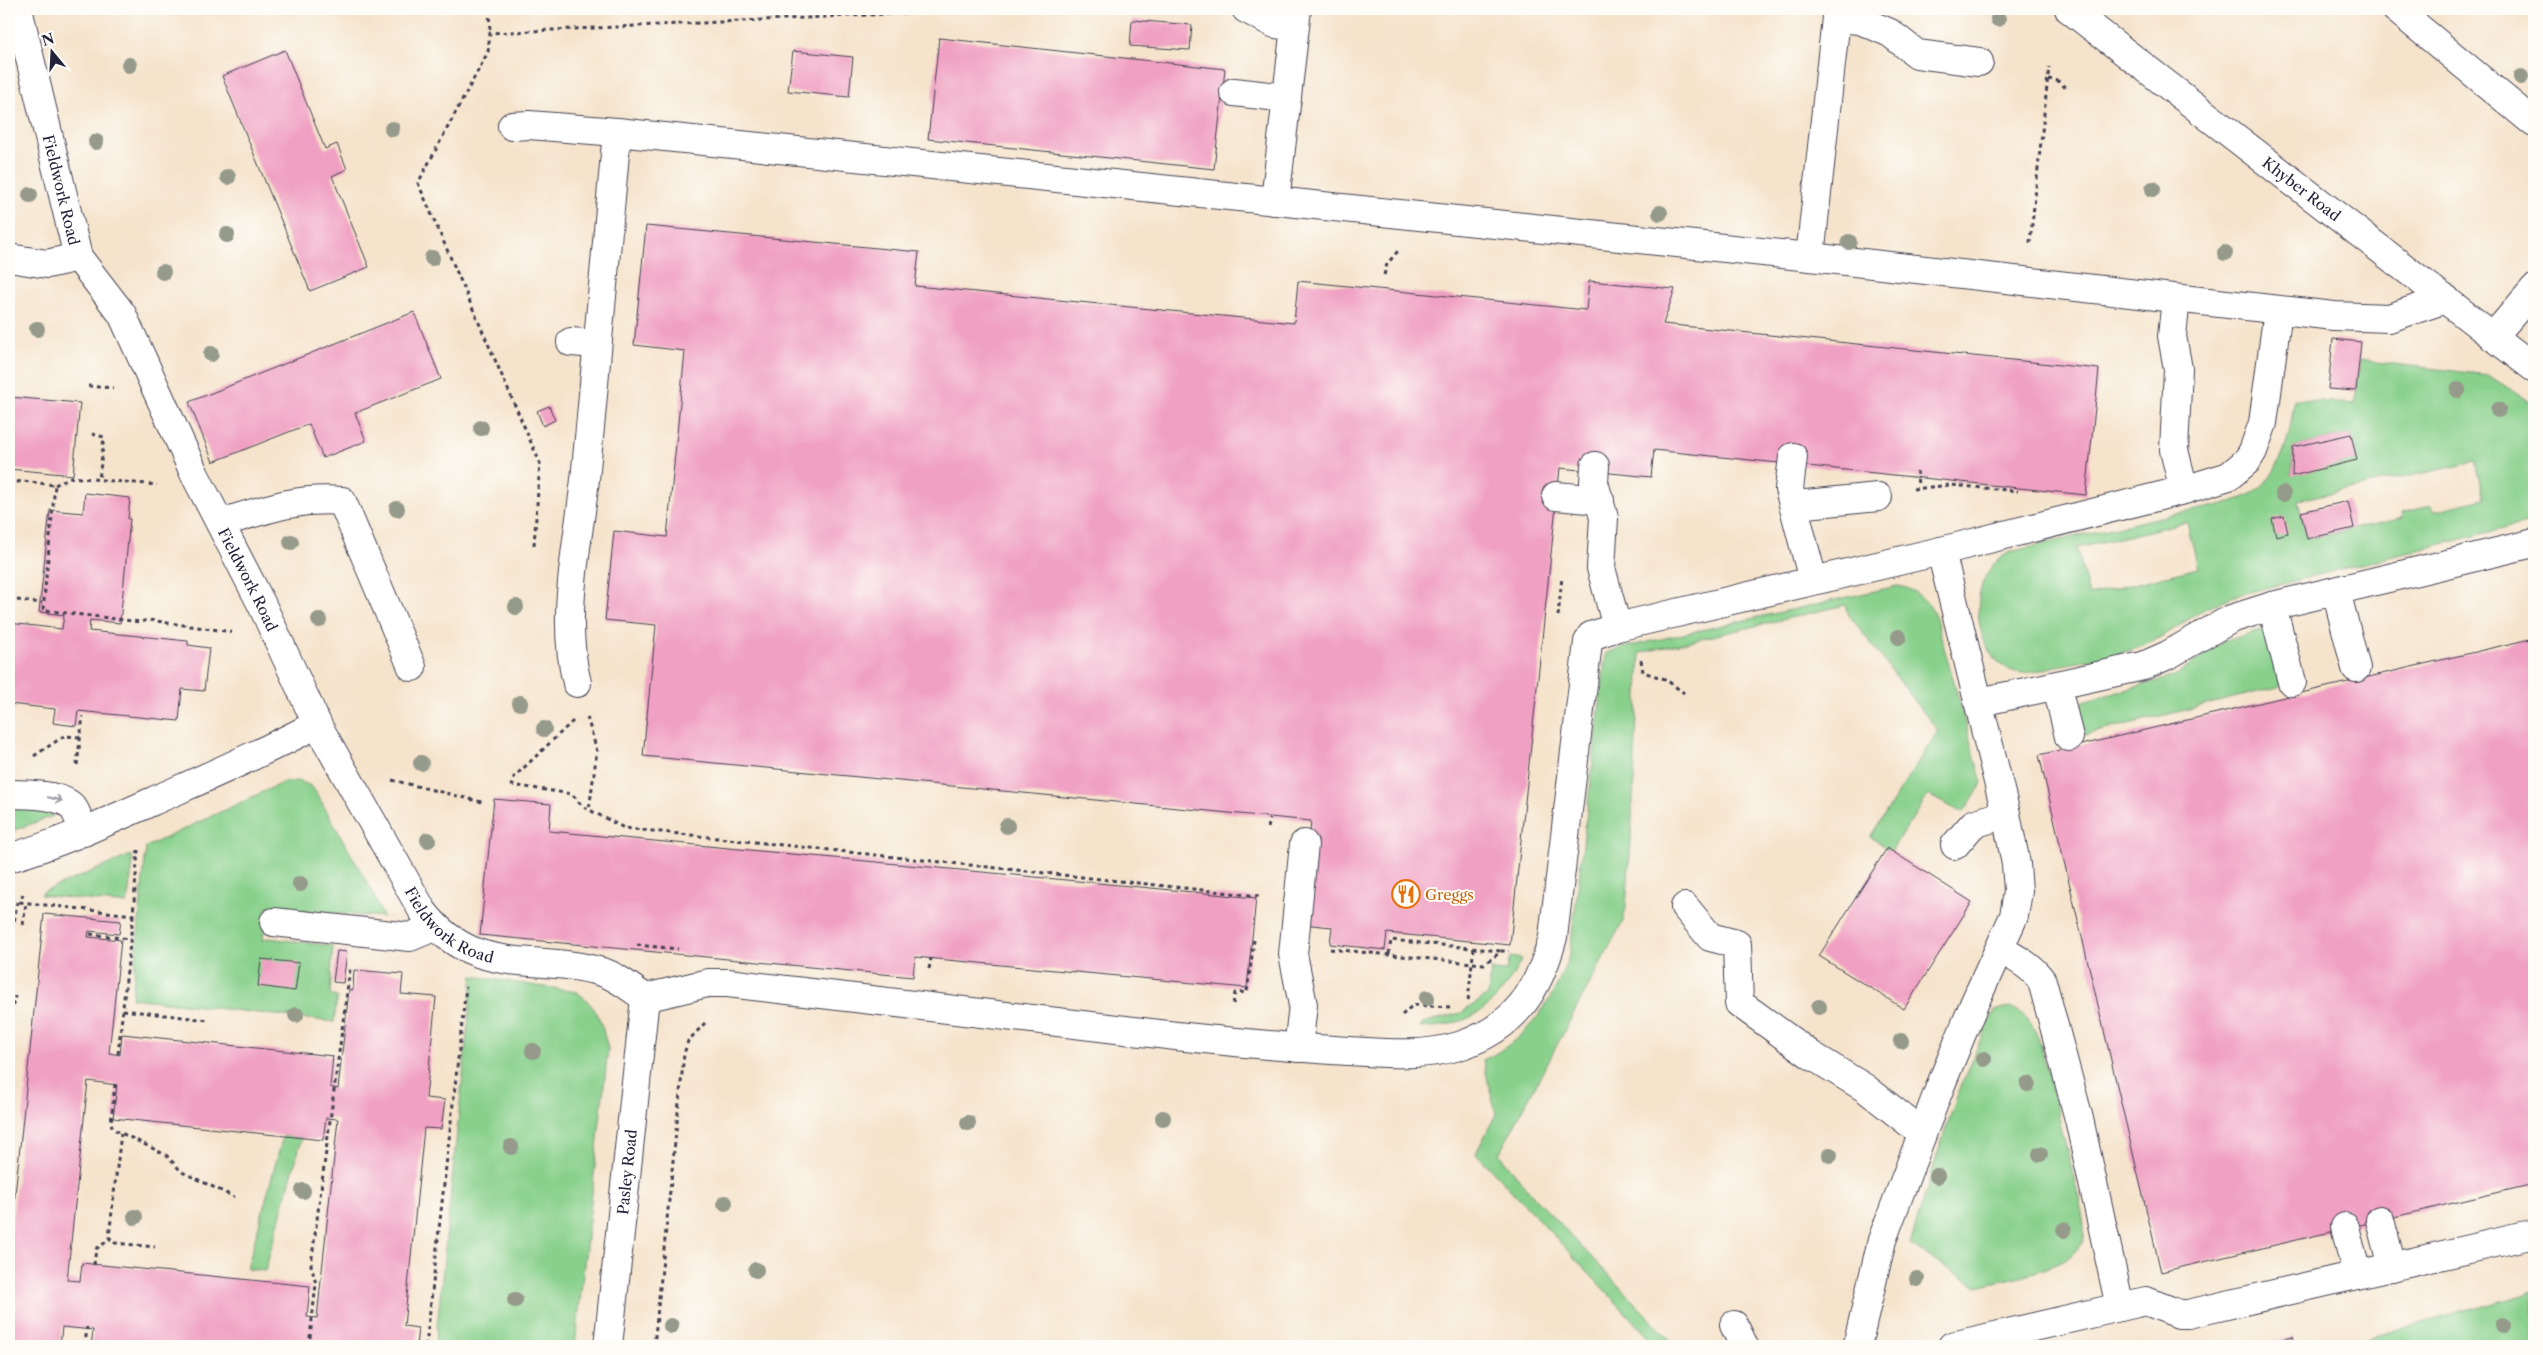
<svg xmlns="http://www.w3.org/2000/svg" width="2543" height="1355" font-family="'Libre Caslon Text',serif">
<rect width="100%" height="100%" fill="#fdfcf7"/>
<filter id="ink" filterUnits="userSpaceOnUse"><feTurbulence type="fractalNoise" baseFrequency=".02" numOctaves="2"/><feDisplacementMap in="SourceGraphic" scale="10" xChannelSelector="R" yChannelSelector="G"/><feConvolveMatrix kernelMatrix="1 2 1 2 8 2 1 2 1" color-interpolation-filters="sRGB"/></filter>
<filter id="wash" filterUnits="userSpaceOnUse"><feTurbulence type="fractalNoise" baseFrequency=".0096" numOctaves="4" result="noise"/><feDisplacementMap in="SourceGraphic" scale="20" xChannelSelector="R" yChannelSelector="G"/><feGaussianBlur stdDeviation="1.12" result="paint"/><feColorMatrix in="noise" values="0 0 0 0 0 0 0 0 0 0 0 0 0 0 0 0 0 1.4 0 .05"/><feComposite in="paint" operator="in"/></filter>
<g filter="url(#wash)">
<rect width="100%" height="100%" fill="#f5e3cb"/>
<g fill="#88d08b" stroke="#557963" fill-rule="evenodd">
<path d="M2360,360L2488,375L2534,405V521L2234,596C2224,601 2213,604 2203,610C2186,620 2170,633 2152,642C2125,655 2082,661 2053,667C2044,669 2032,673 2023,673C1972,671 1959,569 2014,551C2064,538 2115,528 2165,516C2191,510 2243,505 2262,486C2284,465 2292,428 2294,399L2355,404ZM2351,434L2357,460L2292,475L2293,447ZM2475,462L2484,499L2433,511L2431,506L2402,513L2403,518L2307,539L2298,500ZM2187,522L2198,568L2089,595L2077,548Z"/>
<path d="M1897,586C1913,587 1928,601 1935,615L1982,783L1966,809L1961,812L1928,795L1891,851L1870,837L1938,731L1849,615L1845,605L1640,653L1631,840L1626,907L1623,921L1499,1154L1535,1198L1676,1346H1657L1476,1153L1496,1114L1483,1060C1529,1039 1555,999 1570,952L1606,653L1621,648Z"/>
<path d="M2261,630L2266,631L2282,686L2084,735L2078,709L2083,702L2175,676L2222,642Z"/>
<path d="M299,781L311,786L317,794L372,891L383,917L266,908L263,940L268,938L333,946L330,995L337,997L334,1022L132,998L146,847L284,782Z"/>
<path d="M9,804L34,807L53,816L9,832Z"/>
<path d="M131,855L133,863L127,904L41,895L43,892Z"/>
<path d="M1510,957L1522,959C1497,1006 1476,1025 1420,1028L1423,1023L1461,1013L1488,995L1491,970L1507,971Z"/>
<path d="M473,976L577,992C600,1009 601,1023 608,1049L575,1346H435Z"/>
<path d="M2010,1007C2029,1015 2034,1027 2041,1046L2079,1199C2081,1211 2085,1224 2084,1237C2079,1269 2004,1279 1977,1286L1910,1245C1934,1165 1956,1085 1995,1010Z"/>
<path d="M283,1136L302,1138L265,1271L247,1269Z"/>
<path d="M2534,1292V1346H2338Z"/>
</g>
<g id="blocks">
<g fill="#f0a0c2" fill-rule="evenodd">
<path d="M1132,20L1192,25L1190,50L1130,46Z"/>
<path d="M939,38L1225,69L1214,169L928,139Z"/>
<path d="M285,50L325,149L337,144L347,169L332,176L369,267L310,291L222,76Z"/>
<path d="M793,51L853,57L849,97L788,91Z"/>
<path d="M646,226L919,252L915,286L1294,323L1298,281L1586,310L1589,281L1675,289L1663,324L2099,369L2086,495L1654,450L1651,477L1560,468L1510,945L1387,933L1385,950L1330,944L1332,927L1302,924L1311,821L643,756L656,625L605,620L614,531L667,537L685,351L634,345Z"/>
<path d="M414,312L441,379L355,413L366,441L323,458L309,424L213,462L189,402Z"/>
<path d="M2333,339L2361,342L2356,391L2328,389Z"/>
<path d="M9,397L80,403L73,475L9,469Z"/>
<path d="M549,406L555,420L543,426L537,411Z"/>
<path d="M2351,434L2357,460L2292,476L2293,447Z"/>
<path d="M85,493L130,498L128,519H130L120,623L90,620L89,631L188,641V645L209,648L204,691L182,689L179,721L78,711L76,726L53,723L55,709L9,704V623L62,629L64,615L39,612L50,510L83,513Z"/>
<path d="M2348,501L2354,528L2307,539L2301,512Z"/>
<path d="M2284,516L2288,533L2276,536L2272,519Z"/>
<path d="M2534,638V1184L2161,1272L2039,755Z"/>
<path d="M494,799L551,804L549,831L1256,898L1247,988L915,957L913,977L480,935Z"/>
<path d="M1887,848L1972,902L1904,1009L1819,956Z"/>
<path d="M44,914L121,921L119,934L89,931L88,937L121,940L109,1053L120,1055L122,1034L333,1056L330,1087L338,1089L349,990H353L354,970L403,974L401,994L436,997L426,1098L445,1100L441,1129L424,1128L404,1326L418,1328L416,1346H91L93,1330L62,1327L60,1346H9V1253ZM88,1081L117,1085L113,1118L323,1140L326,1118L338,1119L317,1318L307,1317L310,1286L82,1263L80,1281L67,1280Z"/>
<path d="M337,951L347,952L343,983L333,982Z"/>
<path d="M261,959L299,963L295,991L258,986Z"/>
<path d="M2293,1337L2296,1346H2257Z"/>
</g>
</g>
</g>
<g filter="url(#ink)">
<use href="#blocks" fill-opacity="0" stroke="#423f51" stroke-width="1"/>
<g fill="none" stroke-linecap="round" stroke-linejoin="round">
<defs>
<g id="minor">
<path id="s1" d="M18,9L78,257L122,314L195,475L261,603L317,724L422,910C473,979 534,952 602,972C618,977 632,989 645,998"/>
<path d="M1246,9L1275,24L1295,26"/>
<path id="s2" d="M2069,9L2534,368"/>
<path d="M2396,9L2534,123"/>
<path d="M1836,18L1860,20L1890,33L1917,54L1979,62"/>
<path d="M1234,92L1287,98"/>
<path d="M512,126L529,125L617,132"/>
<path d="M1275,201L1297,9"/>
<path d="M1810,257L1836,18L1835,9"/>
<path d="M9,258L47,264L78,257"/>
<path d="M2176,299L2172,336L2178,369L2174,450L2184,490"/>
<path d="M2493,337L2534,289"/>
<path d="M571,342L597,344"/>
<path d="M1793,457L1789,489L1813,580"/>
<path d="M1595,466L1594,482L1604,518L1601,568L1617,627"/>
<path d="M1556,496L1600,500"/>
<path d="M1794,508L1806,504L1878,497"/>
<path d="M221,523C264,510 296,497 342,501L412,667"/>
<path d="M2336,591L2356,668"/>
<path d="M2272,606L2292,682"/>
<path d="M577,683C559,613 580,539 586,469C597,357 606,245 617,132L1810,257L2334,316L2389,318L2446,299"/>
<path d="M2057,687L2069,737"/>
<path d="M1980,702L2143,666L2168,655L2231,619L2272,606L2534,543"/>
<path d="M9,794C25,794 65,794 74,809C78,816 81,824 84,832"/>
<path d="M1955,845L1973,824L2006,814"/>
<path d="M9,858C58,844 104,823 151,802C207,777 263,753 317,724"/>
<path d="M1685,907L1710,937L1737,944L1739,1003L1811,1055L1865,1088L1922,1133"/>
<path d="M274,922L410,937L434,927"/>
<path d="M645,998L708,983H728C877,1001 1026,1018 1176,1036C1233,1042 1291,1048 1349,1051C1386,1053 1423,1057 1459,1046C1515,1028 1539,990 1553,937L1588,642L1591,636L1617,627L1941,551L2184,490L2229,476L2247,461L2253,451L2263,423L2278,310"/>
<path d="M1298,1048L1303,1005L1293,954L1304,844"/>
<path d="M2380,1220L2392,1267"/>
<path d="M2345,1227L2357,1275"/>
<path d="M2120,1307L2146,1301L2179,1314H2188L2534,1234"/>
<path d="M1734,1325L1744,1346"/>
<path id="s3" d="M608,1346L645,998"/>
<path d="M1857,1346L1882,1240L1940,1087L1974,1004L2014,916L2018,891L2016,864L2006,814L1941,551"/>
<path d="M1952,1346L2120,1307L2079,1119L2042,981C2032,966 2015,958 2000,949"/>
</g>
</defs>
<use href="#minor" stroke="#423f51" stroke-width="30"/>
<g stroke="#423f51" stroke-width="3" stroke-dasharray="4 4" stroke-linecap="butt">
<path d="M489,9L490,33"/>
<path d="M2048,79L2058,81L2067,89"/>
<path d="M2030,243L2049,67"/>
<path d="M1384,275L1387,264L1398,251"/>
<path d="M88,386L113,388"/>
<path d="M92,434L104,437L99,480"/>
<path d="M1917,471L1918,487"/>
<path d="M9,484L22,481L55,485L43,610L140,622L149,620L232,632"/>
<path d="M55,485L71,477L157,485"/>
<path d="M1913,489L1950,485L2018,491"/>
<path d="M9,540H14"/>
<path d="M534,545L540,463L418,183L488,52L490,33L994,9"/>
<path d="M9,599L42,603"/>
<path d="M1558,616L1562,577"/>
<path d="M1641,660L1643,672L1665,679L1684,693"/>
<path d="M587,717L597,751L589,810"/>
<path d="M573,721L514,777L512,785L572,794L582,806L624,828L1259,896"/>
<path d="M34,756L64,736L80,737"/>
<path d="M77,765L83,716"/>
<path d="M392,780L482,802"/>
<path d="M1268,828L1270,819"/>
<path d="M23,894L20,902L133,915L138,850"/>
<path d="M9,901L17,902"/>
<path d="M23,925L26,903"/>
<path d="M9,926L14,923L17,902"/>
<path d="M90,934L130,939"/>
<path d="M637,945L678,949"/>
<path d="M1474,948L1472,963L1484,964L1502,951H1509"/>
<path d="M1330,949L1472,963L1468,1001"/>
<path d="M1389,954L1391,940L1501,951"/>
<path d="M9,955V958"/>
<path d="M929,969L931,958"/>
<path d="M1233,1004L1235,993L1247,992L1254,940"/>
<path d="M123,1010L208,1020"/>
<path d="M9,1012L12,1011L15,996"/>
<path d="M1402,1015L1413,1005L1450,1007"/>
<path d="M118,1054L133,915"/>
<path d="M115,1084L111,1123L113,1129L166,1155L182,1172L234,1197"/>
<path d="M121,1133L109,1237L115,1243L155,1247"/>
<path d="M94,1265L96,1249L110,1239"/>
<path d="M85,1346L87,1327"/>
<path d="M309,1346L316,1284L311,1265L350,969"/>
<path d="M426,1346L466,987"/>
<path d="M654,1346L684,1054L688,1041L705,1023"/>
</g>
<use href="#minor" stroke="#fff" stroke-width="28"/>
</g>
<g fill="#959a8b">
<circle cx="1998" cy="19" r="8"/>
<circle cx="129" cy="65" r="8"/>
<circle cx="2521" cy="77" r="8"/>
<circle cx="392" cy="129" r="8"/>
<circle cx="96" cy="142" r="8"/>
<circle cx="228" cy="177" r="8"/>
<circle cx="2153" cy="189" r="8"/>
<circle cx="30" cy="195" r="8"/>
<circle cx="1660" cy="213" r="8"/>
<circle cx="227" cy="235" r="8"/>
<circle cx="1849" cy="242" r="8"/>
<circle cx="2225" cy="253" r="8"/>
<circle cx="432" cy="258" r="8"/>
<circle cx="163" cy="272" r="8"/>
<circle cx="37" cy="329" r="8"/>
<circle cx="211" cy="354" r="8"/>
<circle cx="2458" cy="390" r="8"/>
<circle cx="2498" cy="410" r="8"/>
<circle cx="481" cy="428" r="8"/>
<circle cx="2283" cy="494" r="8"/>
<circle cx="397" cy="509" r="8"/>
<circle cx="291" cy="542" r="8"/>
<circle cx="516" cy="607" r="8"/>
<circle cx="319" cy="620" r="8"/>
<circle cx="1899" cy="637" r="8"/>
<circle cx="520" cy="703" r="8"/>
<circle cx="544" cy="729" r="8"/>
<circle cx="421" cy="763" r="8"/>
<circle cx="1007" cy="826" r="8"/>
<circle cx="428" cy="840" r="8"/>
<circle cx="300" cy="884" r="8"/>
<circle cx="1427" cy="998" r="8"/>
<circle cx="1819" cy="1007" r="8"/>
<circle cx="296" cy="1015" r="8"/>
<circle cx="1901" cy="1041" r="8"/>
<circle cx="533" cy="1051" r="8"/>
<circle cx="1984" cy="1059" r="8"/>
<circle cx="2028" cy="1084" r="8"/>
<circle cx="1163" cy="1118" r="8"/>
<circle cx="968" cy="1123" r="8"/>
<circle cx="511" cy="1147" r="8"/>
<circle cx="2040" cy="1154" r="8"/>
<circle cx="1830" cy="1155" r="8"/>
<circle cx="1937" cy="1176" r="8"/>
<circle cx="303" cy="1191" r="8"/>
<circle cx="725" cy="1203" r="8"/>
<circle cx="135" cy="1217" r="8"/>
<circle cx="2064" cy="1230" r="8"/>
<circle cx="756" cy="1270" r="8"/>
<circle cx="1917" cy="1279" r="8"/>
<circle cx="515" cy="1300" r="8"/>
<circle cx="2502" cy="1325" r="8"/>
<circle cx="671" cy="1326" r="8"/>
</g>
<defs><path id="oneway-shaft" d="M-6 0H5M1.5-3L5.5 0L1.5 3" fill="none" stroke-width="1.6" stroke-linecap="round" stroke-linejoin="round" transform="scale(1.25)"/></defs>
<use stroke="#9c9ca7" href="#oneway-shaft" transform="translate(55 799) rotate(14)"/>
</g>
<defs>
<symbol id="restaurant-ring" viewBox="-11 -11 22 22"><circle r="9.5" fill="#fdfcf7" stroke="#e8710a" stroke-width="1.5"/><path d="M-5-6h1v4h1v-4h1v4h1v-4h1v5L-1.5 .5V6h-2V.5L-5-1ZM5-6V6H3V1.5H1.5Q1.5-4 5-6Z" fill="#e8710a"/></symbol>
</defs>
<g fill-rule="evenodd">
<use href="#restaurant-ring" x="1390" y="878" width="32" height="32"/>
</g>
<g text-anchor="middle" dominant-baseline="central" stroke-width="4" stroke-linejoin="round" paint-order="stroke">
<g font-size="15" fill="#22223b" stroke="#fdfcf7">
<text stroke="none"><textPath href="#s2" startOffset="294">Khyber Road</textPath></text>
<text stroke="none"><textPath href="#s1" startOffset="186">Fieldwork Road</textPath></text>
<text stroke="none"><textPath href="#s1" startOffset="621">Fieldwork Road</textPath></text>
<text stroke="none"><textPath href="#s1" startOffset="1026">Fieldwork Road</textPath></text>
<text stroke="none"><textPath href="#s3" startOffset="175">Pasley Road</textPath></text>
</g>
<g font-size="15" fill="#c56008" stroke="#fdfcf7" text-anchor="start">
<text x="1425" y="894">Greggs</text>
</g>
</g>
<rect width="2543" height="1355" fill="none" stroke="#fdfcf7" stroke-width="30"/>
<g transform="translate(52 52) rotate(342)" stroke="#fdfcf7" stroke-width="4" paint-order="stroke">
<path d="M0-4L9 19L0 12L-9 19Z" fill="#22223b"/>
<text y="-8" font-size="14" font-weight="bold" text-anchor="middle" fill="#22223b">N</text>
</g>
</svg>
